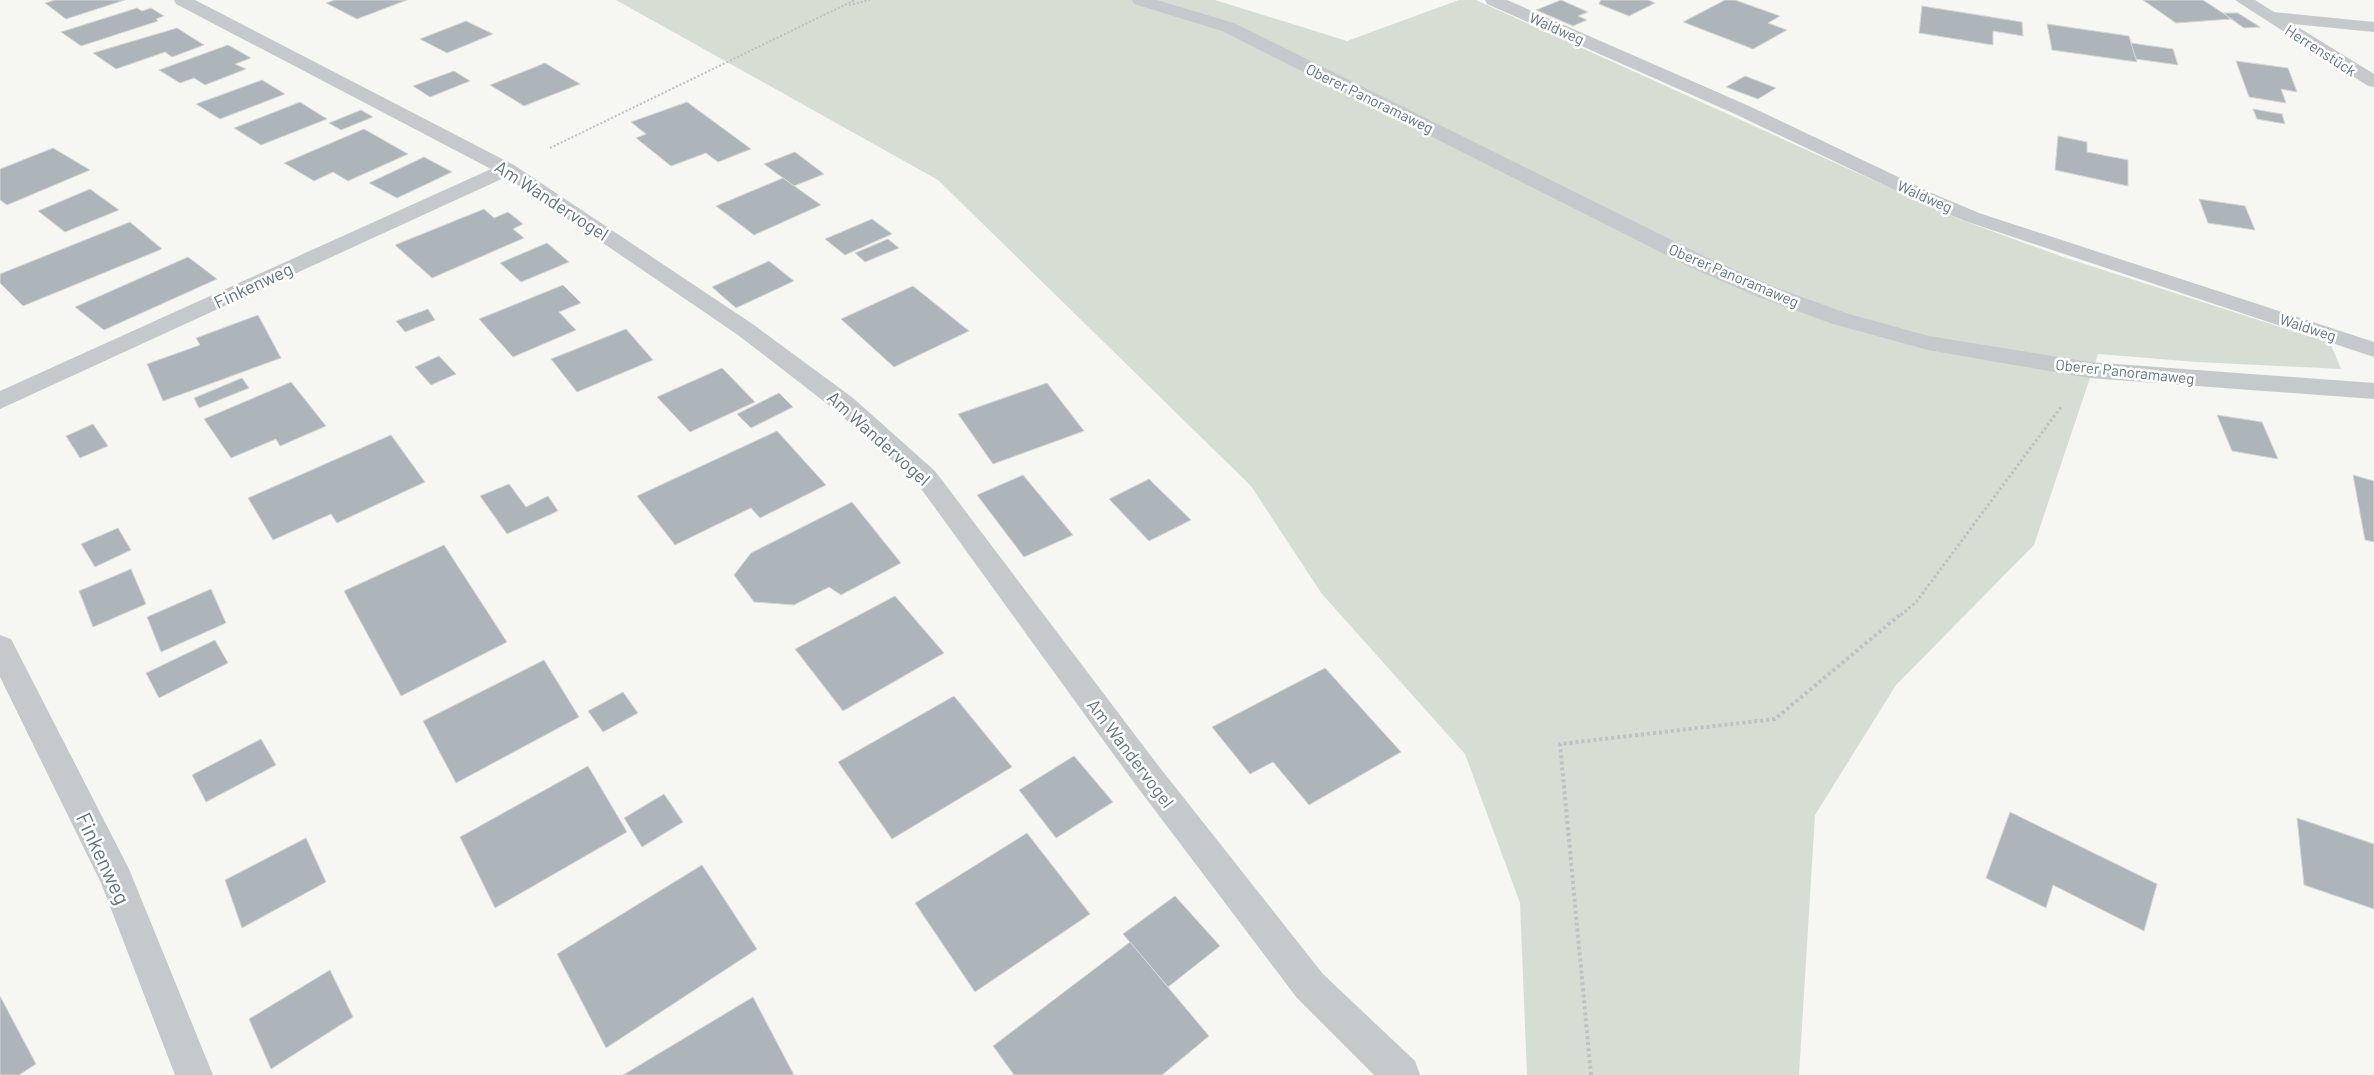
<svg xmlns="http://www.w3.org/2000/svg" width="2374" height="1075" font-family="Barlow,sans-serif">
<rect width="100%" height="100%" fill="#f6f6f2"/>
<path fill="#d6ded3" d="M616,0H1215L1347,41L1459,0H1476L1959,219L2063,257L2330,343L2341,369L2197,362L2098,354L2034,545L1896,685L1815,815L1799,1075H1527L1520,903L1465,754L1322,594L1251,486L938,180Z"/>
<g fill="#adb5bb" stroke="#d7d7d5">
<path d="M55,0H125L66,19L45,3Z"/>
<path d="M335,0H407L357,19L326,3Z"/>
<path d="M1561,0L1588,12L1578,16L1587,20L1573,26L1536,10Z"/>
<path d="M1601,0H1648L1655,3L1629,16L1599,4Z"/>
<path d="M1725,0H1735L1780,16L1768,23L1787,30L1753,49L1683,22Z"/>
<path d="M2143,0H2203L2232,19L2176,23Z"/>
<path d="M1922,6L2022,22L2023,36L1993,31V45L1919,33Z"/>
<path d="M137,8L142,11L151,8L164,16L156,19L158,21L81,46L61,32Z"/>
<path d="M2223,13H2238L2260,27L2244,28Z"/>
<path d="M466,21L493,34L447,53L420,39Z"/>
<path d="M2047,24L2129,36L2137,62L2052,50Z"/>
<path d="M177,28L204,45L172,57L165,52L116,69L93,53Z"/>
<path d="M2131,43L2173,49L2178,65L2136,59Z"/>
<path d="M228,45L251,58L235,64L246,69L205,85L194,78L180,83L159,70Z"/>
<path d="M2236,61L2288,68L2297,92L2281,89L2286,103L2249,97Z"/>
<path d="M545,63L580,84L524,106L490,85Z"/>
<path d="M454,71L470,81L430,97L413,86Z"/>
<path d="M1745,76L1776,88L1758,99L1726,87Z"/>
<path d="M262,80L285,94L220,119L196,104Z"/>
<path d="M300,102L327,119L261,145L234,128Z"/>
<path d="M687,102L751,149L718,162L706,153L671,166L636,138L646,134L631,122Z"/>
<path d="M2253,109L2282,114L2285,124L2257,119Z"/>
<path d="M361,110L373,117L341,130L329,123Z"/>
<path d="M364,129L408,154L348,181L333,172L314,181L284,163Z"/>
<path d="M2058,136L2087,142V152L2128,160V186L2055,170Z"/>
<path d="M53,148L90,170L7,205L0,200V169Z"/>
<path d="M795,152L824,174L794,186L764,164Z"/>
<path d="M424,157L452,172L397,198L369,183Z"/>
<path d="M783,178L821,205L754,235L716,206Z"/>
<path d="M90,189L119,210L65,232L38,211Z"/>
<path d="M2199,199L2245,206L2255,230L2208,223Z"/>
<path d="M484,209L494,218L508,212L523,224L513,229L524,238L432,278L395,245Z"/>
<path d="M872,219L892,234L845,255L825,239Z"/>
<path d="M130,222L162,249L23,306L0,283V274Z"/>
<path d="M888,239L899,248L865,262L855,253Z"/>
<path d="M547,243L569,262L521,282L500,263Z"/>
<path d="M188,257L217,279L104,330L75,307Z"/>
<path d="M769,261L794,281L736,308L712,287Z"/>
<path d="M563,285L581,303L559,312L576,330L513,357L479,319Z"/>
<path d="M913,286L969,331L894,367L841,319Z"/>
<path d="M428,309L435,320L405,332L396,321Z"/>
<path d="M258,315L281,358L163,401L147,364L200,345L196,338Z"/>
<path d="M626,329L653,360L577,392L551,359Z"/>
<path d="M439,356L456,374L431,385L415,367Z"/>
<path d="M722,368L755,402L690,432L657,397Z"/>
<path d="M242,378L249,388L199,408L194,398Z"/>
<path d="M291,382L326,426L280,446L276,439L231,458L204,419Z"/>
<path d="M1047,383L1084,431L993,464L958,414Z"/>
<path d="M779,393L793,407L751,428L737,414Z"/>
<path d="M2217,415L2262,422L2278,459L2232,451Z"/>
<path d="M93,424L108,446L80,458L66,436Z"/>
<path d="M777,431L826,485L760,518L751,508L675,545L637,496Z"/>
<path d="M391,435L425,482L337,523L331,514L273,540L248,498Z"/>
<path d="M1023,475L1073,535L1024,557L977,495Z"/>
<path d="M2353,475L2374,481V542L2365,540Z"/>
<path d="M1149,479L1191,520L1149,541L1109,499Z"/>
<path d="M509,484L526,507L548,496L558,511L507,534L480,496Z"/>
<path d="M852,502L901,563L841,595L829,587L794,605L754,602L734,575L751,553Z"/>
<path d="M118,528L131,550L95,567L81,544Z"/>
<path d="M444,545L507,642L401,696L344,591Z"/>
<path d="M131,569L146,604L93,627L79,591Z"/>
<path d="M211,589L226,623L161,652L147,617Z"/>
<path d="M895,596L944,653L843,711L795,649Z"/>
<path d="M215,640L228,663L159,698L146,673Z"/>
<path d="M544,660L579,717L456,783L423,721Z"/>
<path d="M1325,668L1401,752L1309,805L1273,762L1250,774L1212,727Z"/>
<path d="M623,692L638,713L603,732L588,711Z"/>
<path d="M954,696L1012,767L892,839L838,762Z"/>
<path d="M261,739L276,765L206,802L192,775Z"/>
<path d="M1074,756L1113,802L1056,838L1019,790Z"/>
<path d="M588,766L627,832L495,908L460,837Z"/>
<path d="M664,794L683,822L642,847L624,818Z"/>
<path d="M2010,812L2157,884L2144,931L2053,885L2046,908L1986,878Z"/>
<path d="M2297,818L2374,844V909L2304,885Z"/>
<path d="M1027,833L1090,914L975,992L915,903Z"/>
<path d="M306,838L326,882L242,928L225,880Z"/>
<path d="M702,865L757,949L606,1048L557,954Z"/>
<path d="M1175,896L1220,946L1168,987L1123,934Z"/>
<path d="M1130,942L1209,1036L1162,1075H1014L993,1046Z"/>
<path d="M330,970L353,1017L271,1069L249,1019Z"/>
<path d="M0,996L36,1064L19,1075H0Z"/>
<path d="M753,997L794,1075H623Z"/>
</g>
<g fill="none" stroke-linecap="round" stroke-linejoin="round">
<g stroke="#bfc1c3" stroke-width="2" stroke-dasharray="2 2" stroke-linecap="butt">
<path d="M849,5L870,0"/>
<path d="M550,148L855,0"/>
</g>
<path stroke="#bfc1c3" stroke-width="3" stroke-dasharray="2.5 2.5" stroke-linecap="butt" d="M1901,615L1917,601L2061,407"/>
<path stroke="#bfc1c3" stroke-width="4" stroke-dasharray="3 3" stroke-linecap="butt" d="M1591,1075L1560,744L1775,719L1902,613"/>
<g fill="#c5c9cc" fill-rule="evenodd">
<path d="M174,0H195L514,165L754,325L853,398L935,471L1157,764L1323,974L1415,1061L1420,1075H1374L1297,998L1135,784L917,483L835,410L738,335L506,177L0,409V391L491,169L176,4Z"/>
<path d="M1132,0H1157L1234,23L1706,257L1772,286L1849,314L1929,336L2089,362L2374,383V399L2089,378L1928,350L1833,324L1756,296L1690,267L1222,31L1134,4Z"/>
<path d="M1485,0H1507L1749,106L1934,194L1979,213L2374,342V357L1965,221L1920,202L1735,114L1487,4Z"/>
<path d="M2235,0H2255L2274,12L2374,22V32L2293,24L2374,74V87L2368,86Z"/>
<path d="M0,635L11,639L129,869L213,1075H175L101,883L0,677Z"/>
</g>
</g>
<g text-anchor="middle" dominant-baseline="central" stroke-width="5" stroke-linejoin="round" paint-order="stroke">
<g font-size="15" fill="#637585" stroke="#fff">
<text transform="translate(1557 28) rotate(24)">Waldweg</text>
<text transform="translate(2321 50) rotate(33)">Herrenstück</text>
<text transform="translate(1370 98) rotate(26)">Oberer Panoramaweg</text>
<text transform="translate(1925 196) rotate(24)">Waldweg</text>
<text transform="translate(1734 275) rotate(23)">Oberer Panoramaweg</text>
<text transform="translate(2308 327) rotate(18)">Waldweg</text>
<text transform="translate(2125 371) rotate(6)">Oberer Panoramaweg</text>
</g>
<g font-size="18" fill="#637585" stroke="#fff">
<text transform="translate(552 200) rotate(33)">Am Wandervogel</text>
<text transform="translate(253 285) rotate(-25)">Finkenweg</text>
<text transform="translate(879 438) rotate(42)">Am Wandervogel</text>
<text transform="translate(1131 753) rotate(53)">Am Wandervogel</text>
</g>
<g font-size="21" fill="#637585" stroke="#fff">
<text transform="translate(104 858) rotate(65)">Finkenweg</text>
</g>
</g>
</svg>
